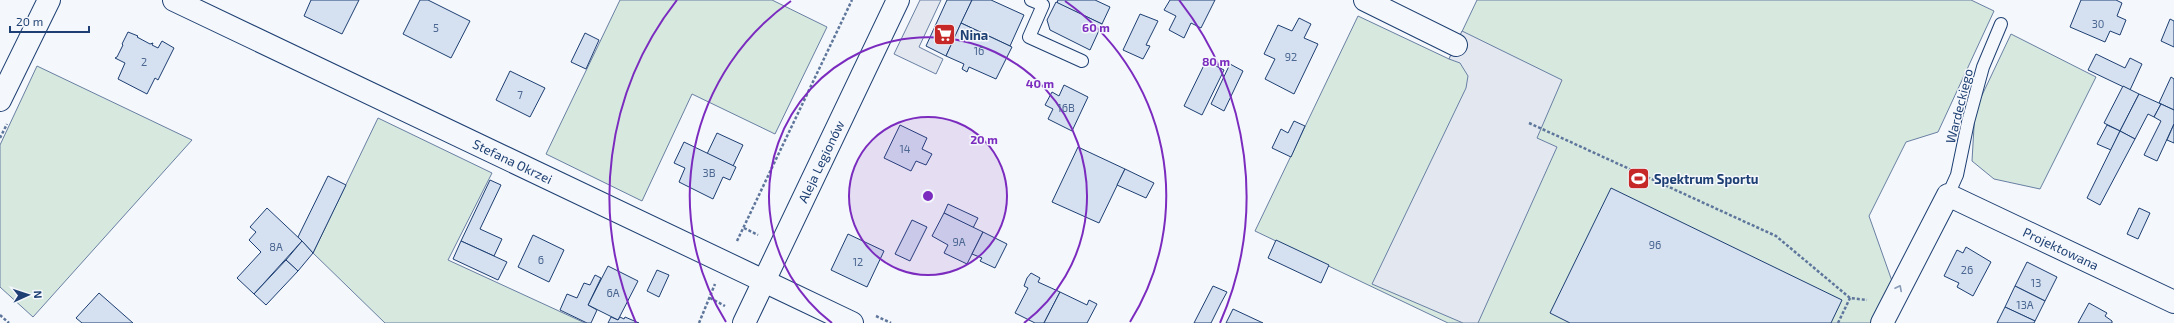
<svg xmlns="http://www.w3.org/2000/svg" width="2174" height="323" font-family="'Exo 2',sans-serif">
<rect width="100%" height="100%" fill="#f4f7fb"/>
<g fill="#d7e8df" stroke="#687fa3">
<path d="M620,0H772L827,27L775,134L692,94L642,201L546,154Z"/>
<path d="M1477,0H1971L1994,11L1938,132L1906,142L1869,216L1892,281L1872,323H1448L1255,231L1358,16L1449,59Z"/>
<path d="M2011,34L2096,77L2040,189L1994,179L1972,161L1975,110Z"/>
<path d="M37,66L192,140L33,317L0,287V145Z"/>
<path d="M378,118L492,173L448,260L585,323H385L313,253Z"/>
</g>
<g fill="#e3e8f0" stroke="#687fa3">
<path d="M920,0H941L919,47L943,59L936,74L894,54Z"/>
<path d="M1462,31L1562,80L1537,138L1557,147L1478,323H1463L1372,284L1466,88L1468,76L1460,63L1449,59Z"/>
</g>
<g fill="#d5e0f0" stroke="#1d3f73">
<path d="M311,0H359L342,34L304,16Z"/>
<path d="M420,0H428L470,21L451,58L403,34Z"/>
<path d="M947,0H972L946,56L926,46Z"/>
<path d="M972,0H991L1024,15L1010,46L961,23Z"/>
<path d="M1058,0H1095L1110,7L1102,24L1057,3Z"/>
<path d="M1170,0H1215L1201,28L1191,23L1184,38L1169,30L1176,16L1164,10Z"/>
<path d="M2081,0H2116L2122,3L2117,16L2126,20L2120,35L2110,31L2105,42L2070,27Z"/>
<path d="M1056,2L1102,24L1090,50L1050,30L1047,20Z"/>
<path d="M1140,14L1158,21L1146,45L1150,46L1143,59L1123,50Z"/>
<path d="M1299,18L1311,24L1304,38L1318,44L1294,94L1265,79L1275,59L1264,54L1278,25L1292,31Z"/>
<path d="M2170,19L2174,21V47L2161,41Z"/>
<path d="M961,23L1012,47L996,79L969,67L967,72L962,69L964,64L946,56Z"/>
<path d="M128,32L138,36L137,37L150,44L153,43L152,45L158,48L162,41L174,48L158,80L155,78L147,94L118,79L125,63L115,58L117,57L123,45L122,44Z"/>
<path d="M585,33L599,40L586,69L571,62Z"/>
<path d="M2096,54L2125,68L2130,58L2142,64L2130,90L2088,70Z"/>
<path d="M1206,61L1224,70L1202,115L1184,106Z"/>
<path d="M1230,64L1243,71L1224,111L1211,104Z"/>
<path d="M510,71L545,88L530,117L496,100Z"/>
<path d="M2171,77L2174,79V110L2159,103Z"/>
<path d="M1064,85L1088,97L1072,131L1048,119L1053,109L1045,105L1052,92L1059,96Z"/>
<path d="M2123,86L2139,94L2120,131L2104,123Z"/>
<path d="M2139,94L2161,104L2154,117L2148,114L2135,139L2120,131Z"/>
<path d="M2161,104L2174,110V124L2157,161L2144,155L2161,121L2154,117Z"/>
<path d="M1294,121L1305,126L1291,157L1272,148L1281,129L1288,133Z"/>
<path d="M2174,124V143L2167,140Z"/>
<path d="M900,125L927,138L922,149L932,154L926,165L916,161L911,171L884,158Z"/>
<path d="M2107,125L2120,131L2111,150L2097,144Z"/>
<path d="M2120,131L2135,139L2100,205L2087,198Z"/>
<path d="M717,133L743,145L733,166L707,154Z"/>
<path d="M684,142L736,167L730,180L723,177L713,199L679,182L685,168L674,163Z"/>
<path d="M1078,147L1125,169L1099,223L1052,202Z"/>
<path d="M1125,169L1154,183L1146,198L1117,185Z"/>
<path d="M328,176L346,185L313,253L298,237Z"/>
<path d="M490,180L501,185L480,229L502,239L494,256L461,241Z"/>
<path d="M1611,188L1842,300L1831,323H1570L1550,313Z"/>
<path d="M948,204L978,218L973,228L944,213Z"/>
<path d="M267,208L302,241L254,294L237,278L261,252L249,240L256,232L250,227Z"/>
<path d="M2139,208L2150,213L2138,239L2127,234Z"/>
<path d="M944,213L983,232L967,264L944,253L948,245L932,236Z"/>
<path d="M912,220L927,227L910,261L895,254Z"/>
<path d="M983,232L1007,244L995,268L980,261L982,258L972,254Z"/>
<path d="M848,234L884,251L867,287L831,270Z"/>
<path d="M533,235L564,250L549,282L518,267Z"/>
<path d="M1276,240L1329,265L1321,283L1268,258Z"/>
<path d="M302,241L313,253L298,271L286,260Z"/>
<path d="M461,241L507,262L498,280L453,259Z"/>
<path d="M1966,247L1991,262L1973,296L1957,287L1959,283L1944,276L1957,250L1963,253Z"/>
<path d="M286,260L298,271L266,305L254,294Z"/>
<path d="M2027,262L2057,277L2045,301L2015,286Z"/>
<path d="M608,266L638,281L618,320L588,305Z"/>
<path d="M657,270L669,275L659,297L647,291Z"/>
<path d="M1031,273L1040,278L1038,282L1060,292L1044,323H1035L1015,313L1028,288L1024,286L1027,278Z"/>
<path d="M595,275L601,278L588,305L597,310L591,323H587L560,310L567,294L577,298L584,283L590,285Z"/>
<path d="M1213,286L1227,292L1221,303L1211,323H1194Z"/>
<path d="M2015,286L2045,301L2035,321L2005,307Z"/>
<path d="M1060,292L1087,305L1089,300L1097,304L1087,323H1044Z"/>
<path d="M99,293L133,323H82L76,318Z"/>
<path d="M2089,303L2107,313L2105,316L2112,321V323H2078Z"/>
<path d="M2005,307L2035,321L2034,323H1997Z"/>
<path d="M1233,309L1263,323H1226Z"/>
<path d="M611,317L618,320L620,317L624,319L625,317L639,323H608Z"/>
</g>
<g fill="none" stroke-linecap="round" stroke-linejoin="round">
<defs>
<g id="lane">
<path d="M1031,0L1043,5L1029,37L1082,61"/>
<path d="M1948,195L1957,175L1968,122L1983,67L2001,24"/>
</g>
<g id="street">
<path id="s1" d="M174,0L852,323"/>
<path d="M1365,0L1456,45"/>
<path d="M0,100L49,0"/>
<path id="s2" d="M1882,323L1948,195L2174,302"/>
</g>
<g id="secondary">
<path id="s3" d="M744,323L898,0"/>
</g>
</defs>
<use href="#lane" stroke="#1d3f73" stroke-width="14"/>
<use href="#street" stroke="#1d3f73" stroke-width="24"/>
<use href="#secondary" stroke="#1d3f73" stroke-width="24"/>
<g stroke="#5e769c" stroke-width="2.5" stroke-dasharray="3 2" stroke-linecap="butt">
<path d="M1529,123L1776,236L1850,298L1867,300"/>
<path d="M0,138L7,124"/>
<path d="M744,228L758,235"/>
<path d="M737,241L852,0"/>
<path d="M710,298L725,306"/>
<path d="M0,315L9,323"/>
<path d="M876,316L891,323"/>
<path d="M699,323L715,284"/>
<path d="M1838,323L1850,298"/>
</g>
<use href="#lane" stroke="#f4f7fb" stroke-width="12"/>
<use href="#street" stroke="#f4f7fb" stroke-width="22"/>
<use href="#secondary" stroke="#f4f7fb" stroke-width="22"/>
</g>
<defs><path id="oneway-chevron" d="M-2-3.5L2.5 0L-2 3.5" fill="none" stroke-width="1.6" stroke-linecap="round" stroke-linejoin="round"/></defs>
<use stroke="#889bb7" href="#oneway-chevron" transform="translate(1899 288) rotate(-63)"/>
<circle cx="928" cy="196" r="79" fill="#7b2cbf" fill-opacity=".12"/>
<g fill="none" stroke="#7b2cbf" stroke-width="2">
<circle cx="928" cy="196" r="79"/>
<path d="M832 323A159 159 0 1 1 1024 323"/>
<path d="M726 322A238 238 0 0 1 791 1M1065 1A238 238 0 0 1 1130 322"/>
<path d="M636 323A318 318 0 0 1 677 0M1179 0A318 318 0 0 1 1220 323"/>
</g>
<defs>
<symbol id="supermarket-square" viewBox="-11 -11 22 22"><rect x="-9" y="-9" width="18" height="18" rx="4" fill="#c62828" stroke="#f4f7fb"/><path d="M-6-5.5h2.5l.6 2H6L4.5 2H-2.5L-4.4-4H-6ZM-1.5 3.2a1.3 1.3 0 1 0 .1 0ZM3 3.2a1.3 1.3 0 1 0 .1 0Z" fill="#fff"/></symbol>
<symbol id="stadium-square" viewBox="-11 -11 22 22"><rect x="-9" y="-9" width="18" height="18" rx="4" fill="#c62828" stroke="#f4f7fb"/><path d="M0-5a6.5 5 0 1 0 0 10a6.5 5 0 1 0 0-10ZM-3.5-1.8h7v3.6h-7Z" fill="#fff"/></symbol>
</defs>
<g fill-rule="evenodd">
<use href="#supermarket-square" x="932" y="22" width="25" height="25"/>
<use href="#stadium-square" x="1626" y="166" width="25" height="25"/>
</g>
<g text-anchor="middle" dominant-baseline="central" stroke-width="3" stroke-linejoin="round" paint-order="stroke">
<g font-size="11" fill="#4b6792">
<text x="2098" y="23">30</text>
<text x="436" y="27">5</text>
<text x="979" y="50">16</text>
<text x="1291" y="56">92</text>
<text x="144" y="61">2</text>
<text x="520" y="94">7</text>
<text x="1066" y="107">16B</text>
<text x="905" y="148">14</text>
<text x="709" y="172">3B</text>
<text x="959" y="241">9A</text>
<text x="1655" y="244">96</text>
<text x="276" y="246">8A</text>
<text x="541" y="259">6</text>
<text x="858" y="261">12</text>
<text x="1967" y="269">26</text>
<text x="2036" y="282">13</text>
<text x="613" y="292">6A</text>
<text x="2025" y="304">13A</text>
</g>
<g font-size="13" font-weight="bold" fill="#1d3f73" stroke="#f4f7fb" text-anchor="start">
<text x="960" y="35">Nina</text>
<text x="1654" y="179">Spektrum Sportu</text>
</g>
<g font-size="13" fill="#1d3f73" stroke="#f4f7fb">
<text transform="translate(1959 106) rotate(-76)">Wardeckiego</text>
<text stroke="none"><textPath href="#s1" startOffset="375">Stefana Okrzei</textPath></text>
<text stroke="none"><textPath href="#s3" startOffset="179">Aleja Legionów</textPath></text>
<text stroke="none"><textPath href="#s2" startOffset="269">Projektowana</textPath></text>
</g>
</g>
<circle cx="928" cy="196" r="6" fill="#7b2cbf" stroke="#f4f7fb" stroke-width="2"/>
<g font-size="12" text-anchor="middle" font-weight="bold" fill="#7b2cbf" stroke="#f4f7fb" stroke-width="3" stroke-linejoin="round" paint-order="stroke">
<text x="1096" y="32">60 m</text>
<text x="1216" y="66">80 m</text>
<text x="1040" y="88">40 m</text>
<text x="984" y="144">20 m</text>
</g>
<g transform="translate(28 295) rotate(87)" stroke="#f4f7fb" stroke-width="3" paint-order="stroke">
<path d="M0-3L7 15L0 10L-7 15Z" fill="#1d3f73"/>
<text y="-6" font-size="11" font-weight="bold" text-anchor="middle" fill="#1d3f73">N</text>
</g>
<path d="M10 26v6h79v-6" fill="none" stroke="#1d3f73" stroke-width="2"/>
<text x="16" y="26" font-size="12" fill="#1d3f73" stroke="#f4f7fb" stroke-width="3" paint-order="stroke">20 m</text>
</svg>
